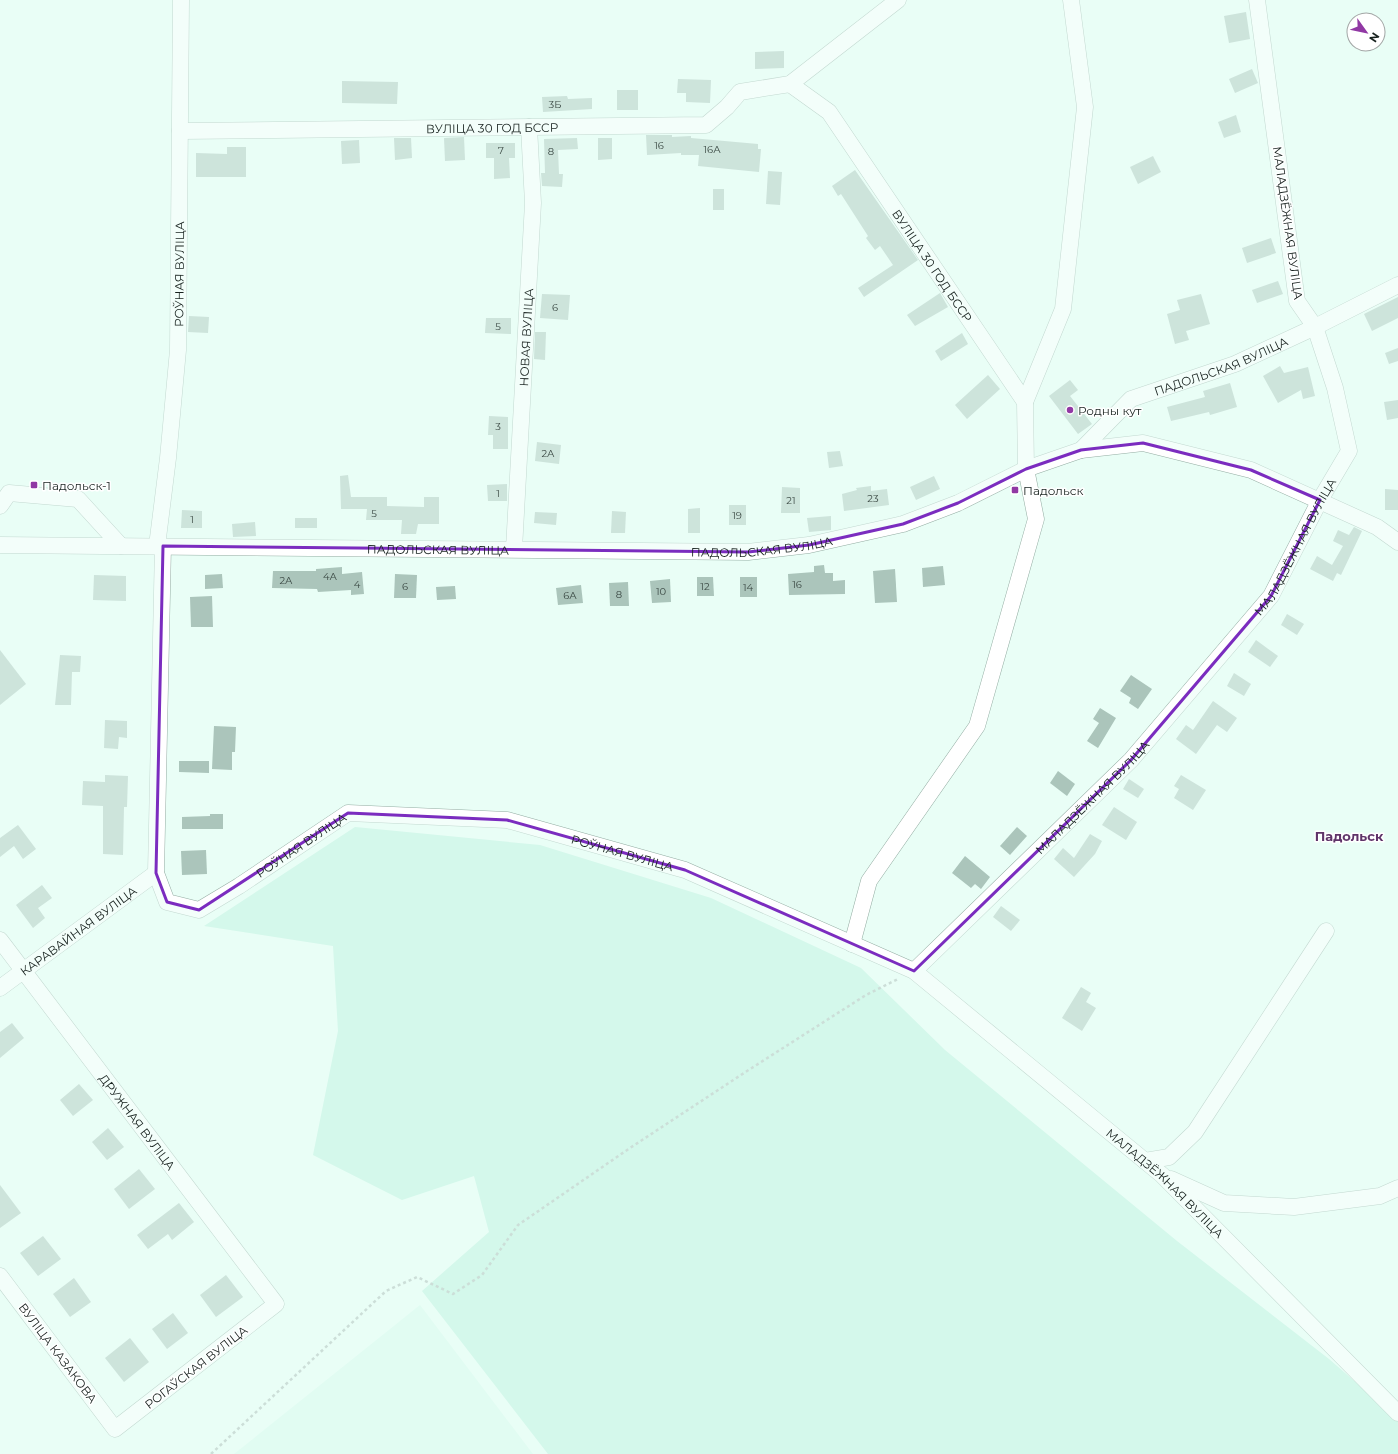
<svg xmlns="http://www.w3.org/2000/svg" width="1398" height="1454" font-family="Montserrat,sans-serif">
<rect width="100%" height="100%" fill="#e9fef6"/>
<path fill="#d7fbed" d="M420,1305L533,1454H234Z"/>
<path fill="#baf1dd" d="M355,827L540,845L711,898L861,968L945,1050L1177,1241L1329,1359L1398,1419V1454H548L422,1291L489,1232L474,1176L402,1200L313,1155L338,1031L333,946L204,926Z"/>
<g fill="#abc5bb">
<path d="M1246,12L1250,39L1229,43L1224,16Z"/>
<path d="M784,51V68L755,69V52Z"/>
<path d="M1252,69L1258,83L1235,93L1229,79Z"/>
<path d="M678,79L711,80L710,103L686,102V93H677Z"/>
<path d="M342,81L398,82L397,104L342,103Z"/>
<rect x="617" y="90" width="21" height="20"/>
<path d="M567,96L568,99L592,98V109L543,112L542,97Z"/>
<path d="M1236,115L1241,132L1224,138L1218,122Z"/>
<path d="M646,135H672V137L691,136V138L758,144V149H761L759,172L698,166L699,155H681V153L647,155Z"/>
<path d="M464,137L465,160L445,161L444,138Z"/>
<path d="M394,138H411L412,158L395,160Z"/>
<path d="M577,138L578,149L558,150L559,174H563L562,187L542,186L541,173H545L544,139Z"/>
<path d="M598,138H612V159L598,160Z"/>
<path d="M359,140L360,163L342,164L341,141Z"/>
<path d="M486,143H515V158H509L510,178L494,179V158H486Z"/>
<path d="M227,147H246V177H196V153L227,154Z"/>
<path d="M1153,156L1161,172L1138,184L1130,167Z"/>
<path d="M855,170L918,260L864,297L858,288L893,265L880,246L875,250L866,238L868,236L841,194L838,196L832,186Z"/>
<path d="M768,171L782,172L780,205L766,204Z"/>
<rect x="713" y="189" width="11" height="21"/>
<path d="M1271,238L1276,253L1247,263L1242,248Z"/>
<path d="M1278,281L1283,294L1257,303L1252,290Z"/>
<path d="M940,293L948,307L915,326L907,315Z"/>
<path d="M542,294L570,295L568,320L540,318Z"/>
<path d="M1201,294L1210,324L1186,331L1189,340L1175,344L1167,314L1180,310L1177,300Z"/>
<path d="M1398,297V318L1372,331L1364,314Z"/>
<path d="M189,316L209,317L208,333L188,332Z"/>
<path d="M486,318H511V334L485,333Z"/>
<path d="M535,332H546L545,360L534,359Z"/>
<path d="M962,333L968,344L941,361L935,351Z"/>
<path d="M1398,348V361L1389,364L1385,353Z"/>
<path d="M1280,366L1284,373L1308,367L1315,396L1303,399L1301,390L1278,403L1263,376Z"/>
<path d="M988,375L1000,389L967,419L955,405Z"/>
<path d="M1070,380L1078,390L1070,396L1092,424L1078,434L1049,396Z"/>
<path d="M1230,383L1237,407L1210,415L1209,412L1171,421L1167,407L1205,397L1203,391Z"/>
<path d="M1398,400V418L1387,420L1384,402Z"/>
<path d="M489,416L508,417V449H493V435H488Z"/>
<path d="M537,442L561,445L559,464L535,461Z"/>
<path d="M840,451L843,466L829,468L827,452Z"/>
<path d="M348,475L351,497H387V506L424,507V497H439V524H418L416,534H401L402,520H366L367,509H341L340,476Z"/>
<path d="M934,476L940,489L916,500L910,487Z"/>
<path d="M507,484V501H488L487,485Z"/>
<path d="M871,486V491L887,489L889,505L844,511L842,494L857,490L856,488Z"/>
<path d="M782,487L800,488V513H781Z"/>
<path d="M1385,489L1398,490V510H1385Z"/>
<rect x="729" y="505" width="17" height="20"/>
<path d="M700,508V533H688V509Z"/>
<path d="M182,510L202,511V528H181Z"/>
<path d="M612,511L626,512L625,533H611Z"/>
<path d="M535,512L557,513L556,525L534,523Z"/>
<path d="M831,516V530L809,532L807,518Z"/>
<rect x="295" y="518" width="22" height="10"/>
<path d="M255,522L256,536L233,537L232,524Z"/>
<path d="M1354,527L1362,531L1341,575L1337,573L1333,581L1310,569L1317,556L1332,565L1343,546L1333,541L1338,530L1349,535Z"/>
<path d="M824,565L825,573H833V581L845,580V594L789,595L788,574L814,572V566Z"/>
<path d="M943,566L945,585L923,587L922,568Z"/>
<path d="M342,567V574L362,572L364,594L351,595V590L318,592L317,589L272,588L273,571H316V569Z"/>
<path d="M895,569L897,602L875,603L873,571Z"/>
<path d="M222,574L223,588L205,589V575Z"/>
<path d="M395,574L417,575L416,598H394Z"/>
<path d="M94,575L126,576V601L93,600Z"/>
<path d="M697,577H713L714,596H697Z"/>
<rect x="740" y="577" width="17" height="20"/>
<path d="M670,579L671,602L652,603L650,581Z"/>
<path d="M628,582L629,606H610L609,583Z"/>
<path d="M581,585L583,603L558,605L556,588Z"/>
<path d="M455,586L456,599L437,600L436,587Z"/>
<path d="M212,596L213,627H191L190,597Z"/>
<path d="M1287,614L1304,624L1297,635L1281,625Z"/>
<path d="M1256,640L1278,656L1270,667L1248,652Z"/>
<path d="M0,650L26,684L0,705Z"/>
<path d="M60,655L81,656L80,672H72L71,705H55Z"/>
<path d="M1234,673L1251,684L1244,696L1227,686Z"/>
<path d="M1131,675L1152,689L1138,709L1129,703L1131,698L1120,691Z"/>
<path d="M1213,701L1237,718L1227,732L1217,725L1196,754L1176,739L1186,725L1193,730Z"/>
<path d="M1100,708L1116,718L1098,748L1087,741L1099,723L1093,719Z"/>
<path d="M105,720L127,721V738L119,737L118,749L104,748Z"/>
<path d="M214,726L236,727L235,752H232V770L212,769Z"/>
<path d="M179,761H209V773L179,772Z"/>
<path d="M1058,771L1075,784L1067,796L1050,783Z"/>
<path d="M105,775L128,776L127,807H124L123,855L103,854V806L82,805L83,781L105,782Z"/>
<path d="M1181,775L1206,790L1193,810L1174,798L1179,789L1174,786Z"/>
<path d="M1129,779L1144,789L1138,798L1123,789Z"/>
<path d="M1114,807L1137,822L1126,840L1102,825Z"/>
<path d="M210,814H223V829H182V817L210,816Z"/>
<path d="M18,825L36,849L23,859L14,846L0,857V838Z"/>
<path d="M1017,827L1027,836L1010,855L1000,846Z"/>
<path d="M1090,834L1102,841L1095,854L1074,877L1054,859L1063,848L1074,858Z"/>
<path d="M206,850L207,874L182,875L181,851Z"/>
<path d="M965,856L990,877L981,889L975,884L971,888L952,873Z"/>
<path d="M42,885L52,898L38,908L45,918L33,928L16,905Z"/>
<path d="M1001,906L1020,920L1011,931L993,917Z"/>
<path d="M1081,987L1091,993L1086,1002L1096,1008L1082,1031L1062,1018Z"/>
<path d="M12,1023L24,1038L0,1058V1032Z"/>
<path d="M79,1084L93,1100L73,1116L60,1100Z"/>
<path d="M108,1128L124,1147L107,1160L92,1142Z"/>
<path d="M139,1169L155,1189L129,1209L114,1189Z"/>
<path d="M0,1185L21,1213L0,1228Z"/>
<path d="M179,1203L194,1222L172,1240L168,1234L148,1249L137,1235Z"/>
<path d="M43,1236L61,1259L38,1276L20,1253Z"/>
<path d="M226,1275L243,1297L216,1317L200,1295Z"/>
<path d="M74,1278L91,1302L70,1317L53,1294Z"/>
<path d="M173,1313L188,1333L167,1349L152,1329Z"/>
<path d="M130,1338L149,1362L124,1382L105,1358Z"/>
</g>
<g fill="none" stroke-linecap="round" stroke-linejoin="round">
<defs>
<g id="minor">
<path id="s1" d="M790,84L829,112L1025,402L1026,469L1036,519L977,726L869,881L852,944"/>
<path id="s2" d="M180,131L706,125L727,107L740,92L790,84L898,0"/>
<path d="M1025,402L1063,309L1085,107L1071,0"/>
<path d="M1081,450L1143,443L1251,470L1377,527L1398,542"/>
<path d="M0,506L9,493L78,499L121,546"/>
<path id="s3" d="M0,545L748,552L809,545L903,524L958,503L1026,469L1081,450L1131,399L1235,364L1315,327L1398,285"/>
<path id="s4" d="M157,546L168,458L178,350L181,0"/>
<path id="s5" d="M163,546L156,873L167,902L199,910L239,886L348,813L507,820L685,870L914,971L1162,1175L1398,1413"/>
<path id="s6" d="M514,549L533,203L529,127"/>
<path id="s7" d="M0,940L276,1304L115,1429L0,1276"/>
<path id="s8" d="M914,971L1131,760L1271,596L1320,500L1349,451L1335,388L1315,327L1297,301L1257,0"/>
<path id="s9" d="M0,988L156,873"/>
<path d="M1145,1161L1169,1157L1195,1132L1326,931"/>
<path d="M1171,1179L1224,1203L1294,1207L1380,1196L1398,1188"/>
</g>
</defs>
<use href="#minor" stroke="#94ada3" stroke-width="17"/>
<path stroke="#a8b9b3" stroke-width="2.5" stroke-dasharray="3 3" stroke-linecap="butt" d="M211,1454L386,1291L417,1277L453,1294L482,1275L518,1225L630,1148L747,1071L866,995L898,979"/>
<use href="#minor" stroke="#fff" stroke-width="16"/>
</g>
<path d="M0 0H1398V1454H0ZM1143,443L1251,470L1320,500L1271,596L1131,760L914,971L685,870L507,820L348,813L199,910L167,902L156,873L163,546L748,552L809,545L903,524L958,503L1026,469L1081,450Z" fill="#e9fef6" fill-opacity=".55" fill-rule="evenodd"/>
<path fill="none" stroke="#7b2cbf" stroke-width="3" stroke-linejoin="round" d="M1143,443L1251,470L1320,500L1271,596L1131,760L914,971L685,870L507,820L348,813L199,910L167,902L156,873L163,546L748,552L809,545L903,524L958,503L1026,469L1081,450Z"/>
<g fill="#9138a4" stroke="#fff" stroke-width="1.5">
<circle cx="1070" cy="410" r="4"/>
<rect x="30" y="481" width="8" height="8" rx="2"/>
<rect x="1011" y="486" width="8" height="8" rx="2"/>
</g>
<g text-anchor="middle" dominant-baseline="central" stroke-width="3" stroke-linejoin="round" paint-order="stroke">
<g font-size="10" fill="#3c4a45">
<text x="555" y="104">3Б</text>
<text x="659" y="145">16</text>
<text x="712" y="149">16А</text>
<text x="501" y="150">7</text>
<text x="551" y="151">8</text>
<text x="555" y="307">6</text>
<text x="498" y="326">5</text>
<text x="498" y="426">3</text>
<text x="548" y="453">2А</text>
<text x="498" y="493">1</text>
<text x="873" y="498">23</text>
<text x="791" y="500">21</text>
<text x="374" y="513">5</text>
<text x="737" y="515">19</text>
<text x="192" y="519">1</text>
<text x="330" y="576">4А</text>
<text x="286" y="580">2А</text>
<text x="357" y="584">4</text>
<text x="797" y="584">16</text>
<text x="405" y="586">6</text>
<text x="705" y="586">12</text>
<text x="748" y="587">14</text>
<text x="661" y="591">10</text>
<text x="619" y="594">8</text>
<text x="570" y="595">6А</text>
</g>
<g font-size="12" fill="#17211e" stroke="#fff">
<text stroke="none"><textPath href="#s2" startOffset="312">ВУЛІЦА 30 ГОД БССР</textPath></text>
<text transform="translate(1288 223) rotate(82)">МАЛАДЗЁЖНАЯ ВУЛІЦА</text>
<text stroke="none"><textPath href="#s1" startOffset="233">ВУЛІЦА 30 ГОД БССР</textPath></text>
<text stroke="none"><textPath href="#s4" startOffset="273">РОЎНАЯ ВУЛІЦА</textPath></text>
<text stroke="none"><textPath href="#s6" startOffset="212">НОВАЯ ВУЛІЦА</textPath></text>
<text stroke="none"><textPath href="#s3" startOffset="1266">ПАДОЛЬСКАЯ ВУЛІЦА</textPath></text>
<text stroke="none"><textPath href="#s3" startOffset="762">ПАДОЛЬСКАЯ ВУЛІЦА</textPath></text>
<text stroke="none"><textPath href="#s8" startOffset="573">МАЛАДЗЁЖНАЯ ВУЛІЦА</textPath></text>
<text stroke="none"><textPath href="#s3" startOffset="438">ПАДОЛЬСКАЯ ВУЛІЦА</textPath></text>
<text stroke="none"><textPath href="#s8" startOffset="249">МАЛАДЗЁЖНАЯ ВУЛІЦА</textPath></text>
<text stroke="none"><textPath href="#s5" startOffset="512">РОЎНАЯ ВУЛІЦА</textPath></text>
<text stroke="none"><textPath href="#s5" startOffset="848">РОЎНАЯ ВУЛІЦА</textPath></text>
<text stroke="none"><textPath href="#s9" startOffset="97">КАРАВАЙНАЯ ВУЛІЦА</textPath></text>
<text stroke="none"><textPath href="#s7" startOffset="228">ДРУЖНАЯ ВУЛІЦА</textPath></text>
<text stroke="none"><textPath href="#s5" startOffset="1492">МАЛАДЗЁЖНАЯ ВУЛІЦА</textPath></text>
<text transform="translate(58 1353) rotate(53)">ВУЛІЦА КАЗАКОВА</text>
<text transform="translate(196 1367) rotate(-38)">РОГАЎСКАЯ ВУЛІЦА</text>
</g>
<g font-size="12" fill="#17211e" stroke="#fff" text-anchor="start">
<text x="1078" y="410">Родны кут</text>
<text x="42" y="485">Падольск-1</text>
<text x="1023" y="490">Падольск</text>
</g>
<g font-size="13" font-weight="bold" fill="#5f3469" stroke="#fff">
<text x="1349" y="836">Падольск</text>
</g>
</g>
<g transform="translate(1366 32) rotate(123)"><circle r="19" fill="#ffffff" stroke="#a2a6a5"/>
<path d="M0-3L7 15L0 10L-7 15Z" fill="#9138a4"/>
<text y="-6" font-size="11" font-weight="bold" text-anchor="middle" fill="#17211e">N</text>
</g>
</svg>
